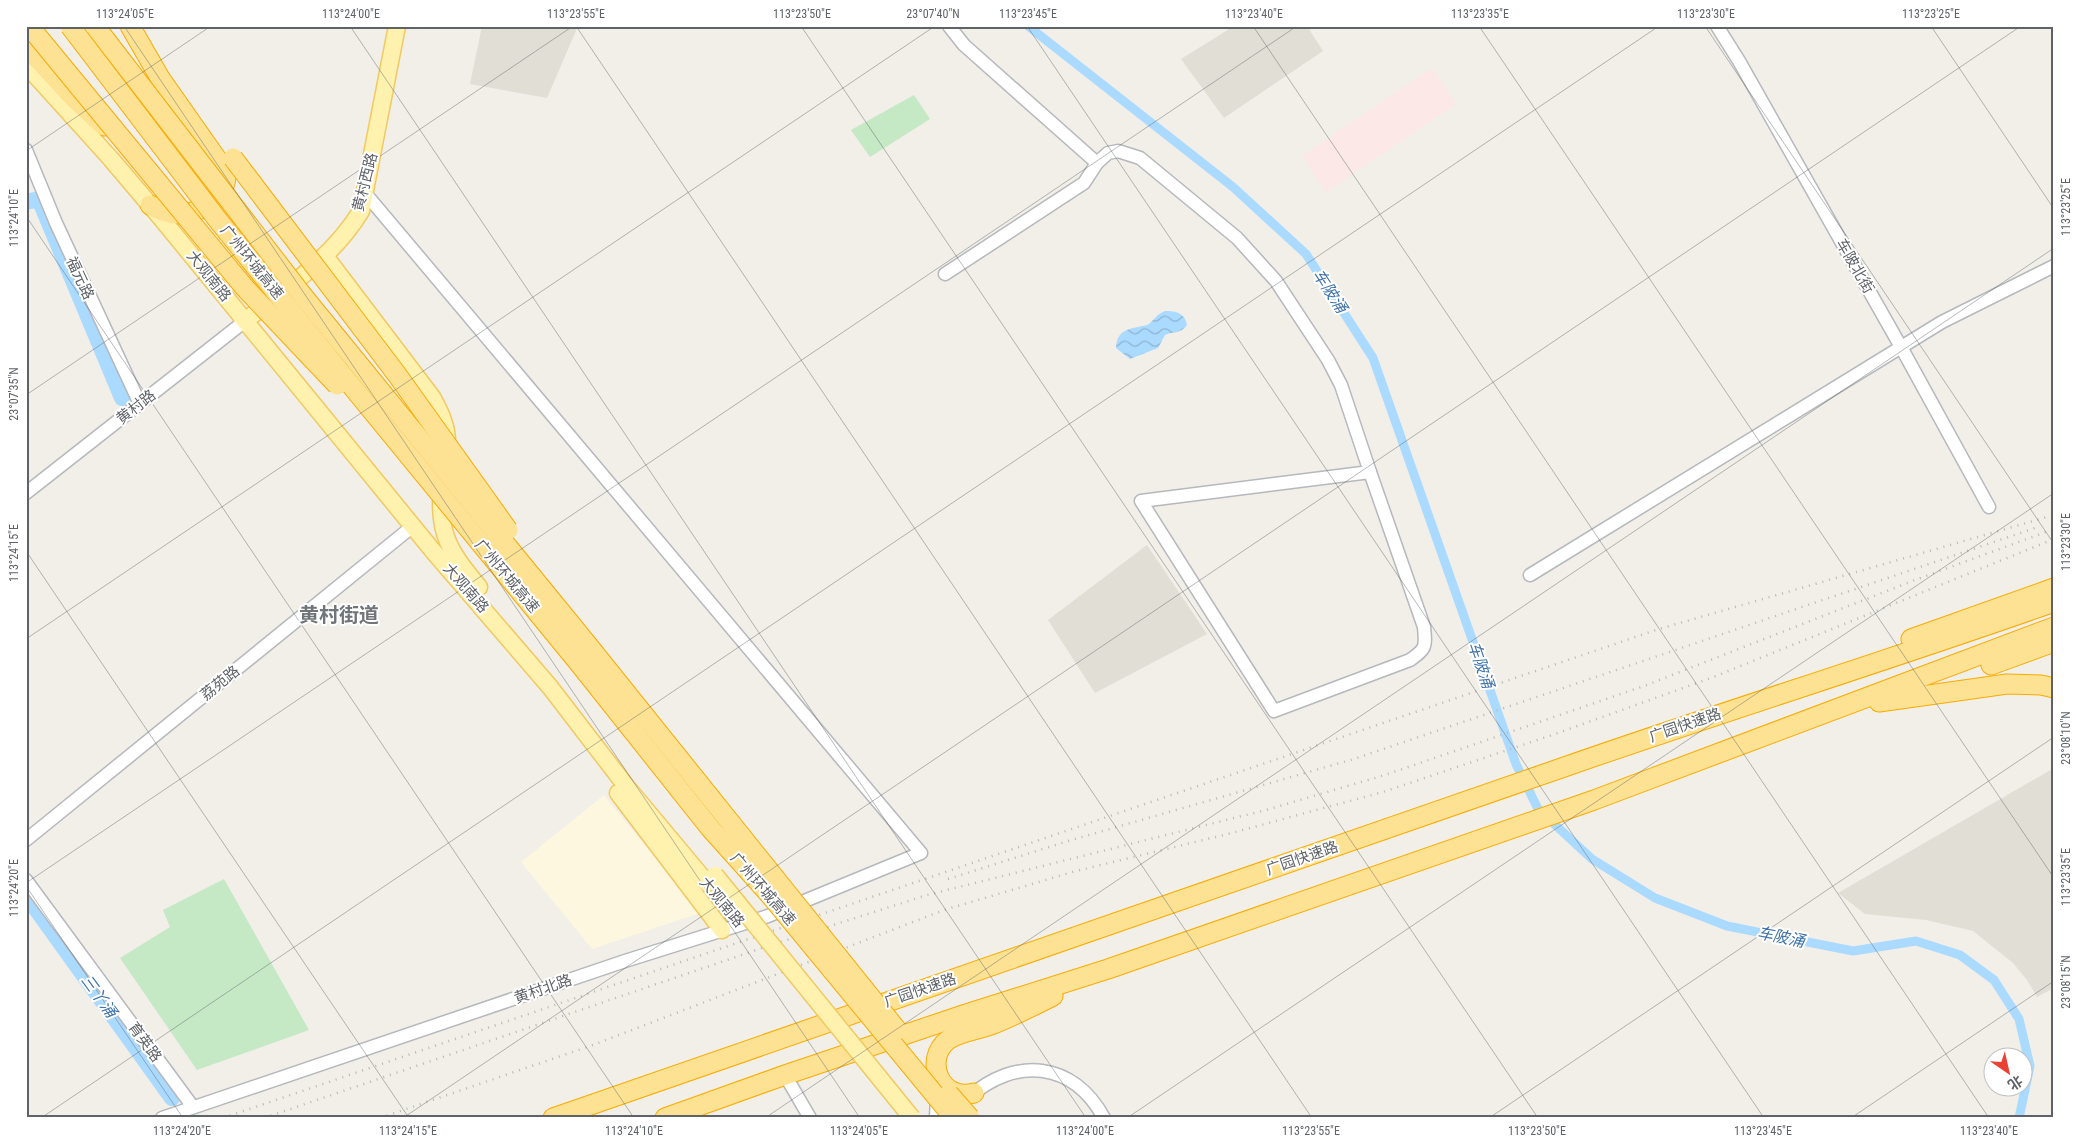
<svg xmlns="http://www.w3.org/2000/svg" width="2080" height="1144" font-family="'Roboto Condensed','Noto Sans SC',sans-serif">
<defs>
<pattern id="water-waves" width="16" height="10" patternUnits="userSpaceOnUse" patternTransform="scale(1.25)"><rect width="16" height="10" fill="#aadaff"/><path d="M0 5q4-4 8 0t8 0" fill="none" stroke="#8eb4d2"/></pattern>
</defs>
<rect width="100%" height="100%" fill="#f1efe8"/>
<path fill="#fef7e0" d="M604,795L700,913L592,949L521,862Z"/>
<g fill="#e1ded6">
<path d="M482,26H578L547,98L470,84Z"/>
<path d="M1234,26H1307L1323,51L1224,118L1181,59Z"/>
<path d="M1147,545L1207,634L1095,693L1048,620Z"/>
<path d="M2054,768V988L2037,997L2027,980L2013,963L1973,931L1926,920L1865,914L1838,893Z"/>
</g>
<path fill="#fce8e6" d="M1432,68L1456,104L1326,192L1302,156Z"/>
<g fill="#c5e8c5">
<path d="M914,95L930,119L870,157L851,130Z"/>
<path d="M224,879L309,1030L197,1070L120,958L170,927L163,910Z"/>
</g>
<path fill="url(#water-waves)" d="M1165,311C1176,311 1185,313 1187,325C1181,334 1174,331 1165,335L1158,348L1130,359L1116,348C1117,328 1131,329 1147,325C1152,323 1156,314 1165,311Z"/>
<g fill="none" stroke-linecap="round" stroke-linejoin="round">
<path stroke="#aadaff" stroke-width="9" d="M1028,26L1233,187L1306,254L1373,358L1516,764L1538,809L1592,859L1655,898L1727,926L1853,951L1916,941L1960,955L1994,980L2019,1019L2030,1066L2019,1118"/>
<g stroke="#aadaff" stroke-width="16">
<path d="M26,202L39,199L122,398"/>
<path d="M26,895L172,1098"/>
</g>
<defs>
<g id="minor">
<path d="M949,26L964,45L1097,163"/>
<path d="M1717,26L1739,61L1901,347L1989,507"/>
<path d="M26,150L56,223L140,404"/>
<path d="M945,274L1084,183L1097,163L1108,153L1118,151L1140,158L1237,238L1276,281L1328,360L1341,385L1370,472"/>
<path d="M1370,472L1424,627C1426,647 1426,649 1410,660L1274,711L1141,501Z"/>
<path d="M26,493L245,321"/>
<path d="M1530,575L1942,322L2054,266"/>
<path d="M26,840L413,526"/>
<path d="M26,880L193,1107"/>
<path d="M785,1075L810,1118"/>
<path d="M968,1098C1015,1056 1073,1061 1104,1118"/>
<path d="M162,1118L625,961L768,916L921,853L365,193"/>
<path d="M936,1118L937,1095"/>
</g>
<g id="major">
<path d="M26,65L111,159L161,218L433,551L550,687L626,786L707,883"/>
<path d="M325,256L432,397C441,413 448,428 447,446"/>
<path d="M245,321C287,288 333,257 361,211L397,26"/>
<path d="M442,488C437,535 451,553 479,587"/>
<path d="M618,793L722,930"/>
</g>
<g id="highway">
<path d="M130,26L160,78L226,172C228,198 199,215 176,214C167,214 158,209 150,205"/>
<path d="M26,46L73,97L104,126"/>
<path d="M1911,639L2054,588"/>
<path d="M1991,665L2054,642"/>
<path d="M1879,702L2007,684L2041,685L2054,688"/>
<path d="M974,1093C940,1102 923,1059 948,1040C959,1032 978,1030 991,1025C1012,1017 1033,1006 1053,996"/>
<path d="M553,1118C892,1000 1231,882 1570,765C1731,709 1893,659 2054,602"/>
<path d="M665,1118L785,1075L963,1015L1108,969L1594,800L2054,627"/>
</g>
</defs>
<use href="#minor" stroke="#b5b8bc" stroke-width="15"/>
<use href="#major" stroke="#f2c960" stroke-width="19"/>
<use href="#highway" stroke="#f9ab00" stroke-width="21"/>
<use href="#minor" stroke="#fff" stroke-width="12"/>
<use href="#major" stroke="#fff2af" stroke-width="16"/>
<use href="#highway" stroke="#fde293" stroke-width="19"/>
<g stroke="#b6b7b8" stroke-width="2.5" stroke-dasharray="1 6" stroke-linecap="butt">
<path d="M948,879L1068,841L1354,759L2035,528"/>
<path d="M223,1118L1659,629L2054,515"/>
<path d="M264,1118L768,946L927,895L1266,810L1385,775L1644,686L1915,580L2054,529"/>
<path d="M380,1118L593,1045L944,910L1076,871L1224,835L1383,792L1555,734L1711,678L2054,539"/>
</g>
<defs>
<path id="major-bridge" d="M715,875L912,1118"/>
<g id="highway-bridge">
<path d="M29,26L245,288L337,385"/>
<path d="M70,26L217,219L341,373L578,662L710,828L770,895L954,1118"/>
<path d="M95,26L303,296L587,644L897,1030"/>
<path d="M233,158L398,376L508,530"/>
<path d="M949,1094L970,1118"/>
</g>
</defs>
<use href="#major-bridge" stroke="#f2c960" stroke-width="19" stroke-linecap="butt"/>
<use href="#highway-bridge" stroke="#f9ab00" stroke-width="21" stroke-linecap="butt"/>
<use href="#major-bridge" stroke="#fff2af" stroke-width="16"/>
<use href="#highway-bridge" stroke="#fde293" stroke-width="19"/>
</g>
<path fill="none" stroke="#5f6368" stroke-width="1" stroke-opacity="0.45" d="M124,26L860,1118M350,26L1086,1118M576,26L1312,1118M801,26L1538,1118M1027,26L1764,1118M1253,26L1989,1118M1479,26L2054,878M1705,26L2054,544M1931,26L2054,209M26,151L211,26M26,216L634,1118M26,395L573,26M26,551L409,1118M26,639L935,26M26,883L1297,26M26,886L183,1118M41,1118L1659,26M403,1118L2021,26M765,1118L2054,248M1127,1118L2054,493M1489,1118L2054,737M1851,1118L2054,981"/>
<g text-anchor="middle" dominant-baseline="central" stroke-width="4" stroke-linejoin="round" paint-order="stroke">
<g font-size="15" fill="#5f6368" stroke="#fff">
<text transform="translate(365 182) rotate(-76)">黄村西路</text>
<text transform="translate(252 262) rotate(51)">广州环城高速</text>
<text transform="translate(1855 266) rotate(60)">车陂北街</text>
<text transform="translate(209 276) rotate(51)">大观南路</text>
<text transform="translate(80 278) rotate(65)">福元路</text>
<text transform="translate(136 407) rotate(-38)">黄村路</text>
<text transform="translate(507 576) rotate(50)">广州环城高速</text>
<text transform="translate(466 588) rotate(49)">大观南路</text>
<text transform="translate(220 683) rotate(-39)">荔苑路</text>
<text transform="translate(1685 725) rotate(-19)">广园快速路</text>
<text transform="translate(1302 858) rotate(-19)">广园快速路</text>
<text transform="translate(763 889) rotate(49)">广州环城高速</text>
<text transform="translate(722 902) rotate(50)">大观南路</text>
<text transform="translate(543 989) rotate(-19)">黄村北路</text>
<text transform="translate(920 990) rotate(-19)">广园快速路</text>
<text transform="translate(145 1042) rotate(54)">育英路</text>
</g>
<g font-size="16" font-style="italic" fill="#4174aa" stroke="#fff">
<text transform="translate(1330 291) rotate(57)">车陂涌</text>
<text transform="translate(1481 665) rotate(71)">车陂涌</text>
<text transform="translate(1781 937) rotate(11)">车陂涌</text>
<text transform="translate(99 996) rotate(54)">三丫涌</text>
</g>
<g font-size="20" font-weight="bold" fill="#70757a" stroke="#fff">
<text x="339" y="615">黄村街道</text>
</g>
</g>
<rect width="2080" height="1144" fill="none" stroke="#ffffff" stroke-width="55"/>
<g transform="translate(2008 1072) rotate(146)"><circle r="24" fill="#ffffff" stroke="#bfc1c3"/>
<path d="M0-4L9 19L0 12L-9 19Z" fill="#ea4335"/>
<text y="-8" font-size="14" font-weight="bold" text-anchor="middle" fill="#5f6368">北</text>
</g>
<rect x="28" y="28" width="2024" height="1088" fill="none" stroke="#5f6368" stroke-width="2"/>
<g font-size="12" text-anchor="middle" fill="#5f6368">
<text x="125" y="18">113°24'05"E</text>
<text x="351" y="18">113°24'00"E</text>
<text x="576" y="18">113°23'55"E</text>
<text x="802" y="18">113°23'50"E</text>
<text x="933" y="18">23°07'40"N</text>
<text x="1028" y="18">113°23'45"E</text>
<text x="1254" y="18">113°23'40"E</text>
<text x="1480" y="18">113°23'35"E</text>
<text x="1706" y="18">113°23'30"E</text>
<text x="1931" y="18">113°23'25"E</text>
<text transform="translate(2066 207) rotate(-90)" y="4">113°23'25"E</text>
<text transform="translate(14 218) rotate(-90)" y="4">113°24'10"E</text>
<text transform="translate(14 394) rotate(-90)" y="4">23°07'35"N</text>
<text transform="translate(2066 542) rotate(-90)" y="4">113°23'30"E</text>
<text transform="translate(14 553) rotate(-90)" y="4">113°24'15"E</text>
<text transform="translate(2066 738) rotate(-90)" y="4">23°08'10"N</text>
<text transform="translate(2066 877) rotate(-90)" y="4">113°23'35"E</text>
<text transform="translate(14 888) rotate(-90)" y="4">113°24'20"E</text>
<text transform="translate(2066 982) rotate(-90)" y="4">23°08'15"N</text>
<text x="182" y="1135">113°24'20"E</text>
<text x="408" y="1135">113°24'15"E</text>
<text x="634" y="1135">113°24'10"E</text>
<text x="859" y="1135">113°24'05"E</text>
<text x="1085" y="1135">113°24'00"E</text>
<text x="1311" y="1135">113°23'55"E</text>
<text x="1537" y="1135">113°23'50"E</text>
<text x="1763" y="1135">113°23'45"E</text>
<text x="1989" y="1135">113°23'40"E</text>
</g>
</svg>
